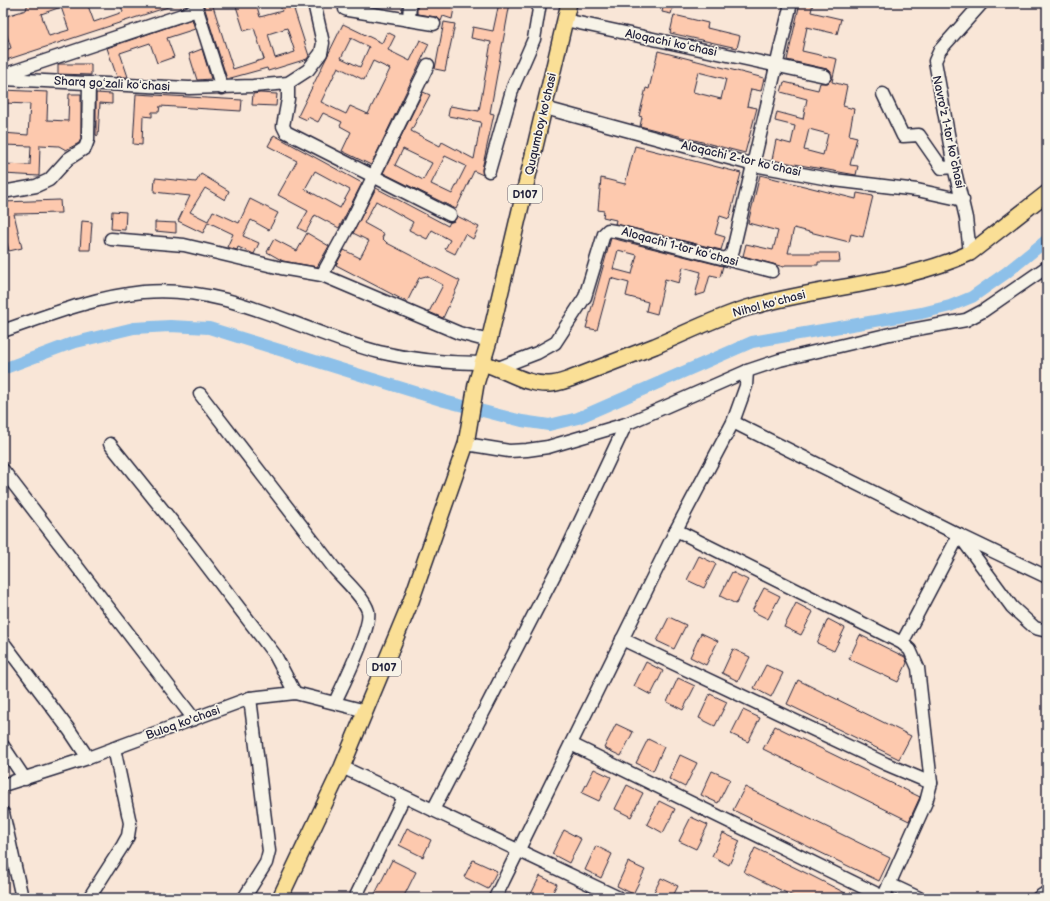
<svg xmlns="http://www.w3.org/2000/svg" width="1050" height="901" font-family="'Balsamiq Sans',sans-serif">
<rect width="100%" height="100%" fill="#f9e6d7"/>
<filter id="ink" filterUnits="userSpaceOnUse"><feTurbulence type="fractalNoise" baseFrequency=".025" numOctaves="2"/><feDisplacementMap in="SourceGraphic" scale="8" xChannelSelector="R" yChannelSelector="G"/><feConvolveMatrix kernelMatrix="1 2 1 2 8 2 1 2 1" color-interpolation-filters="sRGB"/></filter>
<g filter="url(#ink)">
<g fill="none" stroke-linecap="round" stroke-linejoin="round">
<path stroke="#8dc0e9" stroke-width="12" d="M3,369L72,343L134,328L170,326L209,328L444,401L522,421L549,425L578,418L752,342L922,313L950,306L972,297L1006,273L1047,240"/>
</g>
<g fill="#fdc9ae" stroke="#22223b" fill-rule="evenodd">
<path d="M28,3H87L94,22L123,12L120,3H174V5L3,61V51L11,48L3,23V17L26,10ZM61,7L69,30L49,36L41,14Z"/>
<path d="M203,3H212L233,69L264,59L254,28L244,31L235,3H256L260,17L282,11L279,3H292L309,56L307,59L268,71L267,68L227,79ZM287,28L295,52L275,58L268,34Z"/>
<path d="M420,3L441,5V3H455L452,19L443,16L441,21L436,17L417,14V5L419,6Z"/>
<path d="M499,3H510L490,113L494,114L482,169L483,175L474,171L456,209L383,173L423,92L430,95L411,131L440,146L442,142L474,159L481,122L448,116L450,106L479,111L491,42L471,38L473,27L493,31ZM403,149L432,163L423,180L395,165ZM445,156L466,166L452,194L431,184Z"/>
<path d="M664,3H674L671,14L662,12Z"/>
<path d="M800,3H813L811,12L841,19L837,34L807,27L802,51L837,59L832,82L847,86L843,106L854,109L849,135L857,137L850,165L858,166L856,175L772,160L776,140L791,144L795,126L775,121L777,112L803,119L807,99L781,92L784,82L818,90L820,83H828L832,77L830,71L827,69L787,60ZM809,129L828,134L823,155L804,150Z"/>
<path d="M674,15L708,23L707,28L740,36L737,48L670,33Z"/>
<path d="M192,19L195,29L167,38L174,57L157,63L150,43L120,53L128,77H117L107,48Z"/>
<path d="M444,22L455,24L445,71L435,69Z"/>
<path d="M343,24L382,43L387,32L395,36L388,50L410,61L420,40L429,44L371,165L342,151L351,132L340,126L342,122L323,113L318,122L308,117L307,120L298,116ZM351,38L369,47L360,67L341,58ZM373,61L390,69L368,114L350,106L346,114L321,102L338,67L364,80Z"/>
<path d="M202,49L211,79L197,80L189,54Z"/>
<path d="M658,51L764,78L761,91L751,89L747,106L757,108L745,153L640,126L642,117L639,116L646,88L649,89ZM698,72L726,79L721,99L693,92Z"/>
<path d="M58,64H91V75L58,74Z"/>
<path d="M3,90L48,92L47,120L68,121L69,94H81V139L79,143L66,150L59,146L40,145L39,176L3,174V164L30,165L31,146L3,145V133L28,135L30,104L3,103Z"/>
<path d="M96,93L112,94V104L100,103L98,136L96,135Z"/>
<path d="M260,93L277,94L276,106L252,105L253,94Z"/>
<path d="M136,94L242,100L241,111L160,106L159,112H152V117L143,116L142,145L133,144Z"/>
<path d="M274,135L362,183L339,228L315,215L306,232L298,228L308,211L278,195L297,161L268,146ZM315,171L350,190L340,208L305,189Z"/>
<path d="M635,146L741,173L729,219L720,216L715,234L725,237L721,250L615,224L616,220L603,217L604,211L598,210L601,178L625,184Z"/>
<path d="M201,174L229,191L225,200L205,188L190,212L208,221L213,211L239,223L250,199L278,213L269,230L251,220L243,236L259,243L254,254L238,247L237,250L227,247L233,234L208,222L203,233L178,221L190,196L154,192L155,178L196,182Z"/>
<path d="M760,175L856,199L857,193L873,196L863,237L851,234L849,242L794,228L788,253H839L840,262H818V265H785L784,267L743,256L746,244L773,250L778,231L748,223Z"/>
<path d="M376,188L448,226L450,222L454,221L457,216L479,227L473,239L465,234L455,254L445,249L450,240L432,230L427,239L409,230L413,222L376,201L364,223L384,234L382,238L387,243L460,281L443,318L429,312L443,285L426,276L419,278L407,302L336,265L344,250L360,258L369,241L353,233Z"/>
<path d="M60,200L61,213L14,214L22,248L9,251L7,243L3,244V202Z"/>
<path d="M112,211L126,212L125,230L111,229Z"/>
<path d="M82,221L92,222L90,250H80Z"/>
<path d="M155,222L176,223V233L155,231Z"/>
<path d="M307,233L329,246L317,267L283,261L267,252L274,239L297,251Z"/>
<path d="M611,238L723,266L720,277L710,275L705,293L695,296L701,272L683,267L679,283L665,279L657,314L646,311L648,302L626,296L629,283L611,278L597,330L586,328ZM618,250L637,255L632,274L613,269Z"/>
<path d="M699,556L716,564L704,588L687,580Z"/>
<path d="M732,572L748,580L736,604L720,596Z"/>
<path d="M764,588L780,596L768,619L752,611Z"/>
<path d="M796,603L813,612L801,635L784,627Z"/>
<path d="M669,617L686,625L674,649L657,641Z"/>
<path d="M828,619L845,628L834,651L817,643Z"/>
<path d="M701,633L718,641L706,665L690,657Z"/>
<path d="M860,635L905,657L907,663L898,682L849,659Z"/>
<path d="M733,649L750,657L738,681L722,673Z"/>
<path d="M646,662L663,671L651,695L634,686Z"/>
<path d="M766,665L783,673L771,697L754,688Z"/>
<path d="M678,678L695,686L683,710L667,702Z"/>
<path d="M798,680L911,736L899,759L787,704Z"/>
<path d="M710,694L727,702L715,726L699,718Z"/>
<path d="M743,710L760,718L748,742L731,734Z"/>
<path d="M616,724L633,732L621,756L604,748Z"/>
<path d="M775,726L920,797L909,821L763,749Z"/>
<path d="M648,739L664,747L653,771L636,763Z"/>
<path d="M680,755L697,763L685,787L669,779Z"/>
<path d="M594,769L611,777L599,801L582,793Z"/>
<path d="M712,771L730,779L718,803L701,795Z"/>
<path d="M627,785L643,793L631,817L615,809Z"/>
<path d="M745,787L890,858L879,881L733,810Z"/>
<path d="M659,801L675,809L663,833L647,824Z"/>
<path d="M691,817L708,825L696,849L679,841Z"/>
<path d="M407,828L431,840L423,857L399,845Z"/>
<path d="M564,830L581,839L569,863L552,854Z"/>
<path d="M723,833L740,841L729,865L712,856Z"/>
<path d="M596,846L612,854L601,878L585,870Z"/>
<path d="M755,848L812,876L855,898H797L760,880L744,872Z"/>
<path d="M392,860L416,872L403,898H373Z"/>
<path d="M473,860L497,871L488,889L464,877Z"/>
<path d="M628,862L645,870L633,894L617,886Z"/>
<path d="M540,876L557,884L550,898H529Z"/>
<path d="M661,878L678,886L672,898H651Z"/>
</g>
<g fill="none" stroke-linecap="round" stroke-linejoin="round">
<defs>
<g id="minor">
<path d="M195,3L222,88"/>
<path d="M346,3L345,9L348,10L434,24"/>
<path d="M409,20L410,3"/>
<path d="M565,20L825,76"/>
<path d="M3,75L197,10"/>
<path d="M3,79L189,88L253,86L288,83L308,70L321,53L323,43L314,3"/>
<path d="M288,83V99L283,126L286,132L450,215"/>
<path d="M883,94L903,136L919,135L942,168L954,167"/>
<path d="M545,108L754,165L834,180L917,190L963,200"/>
<path d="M489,171L513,87L534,39L540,3"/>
<path d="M3,192L36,186L49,180L68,159L85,148L88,140L89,83"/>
<path d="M111,239L184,245L281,268L322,275L459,333L489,341"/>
<path d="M970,253L966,218L954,167L935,61L940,50L982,3"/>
<path d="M725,259L731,255L733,250L791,3"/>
<path d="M322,275L350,224L428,65"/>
<path d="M3,331C49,315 94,297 143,292C227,284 301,332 379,352C413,360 448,363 482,363"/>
<path d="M498,368L537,353L555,343L585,297L604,234L608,230L620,232L772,271"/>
<path d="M200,394C245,452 289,510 334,568C343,579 364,597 368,611C372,627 343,685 335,702"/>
<path d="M733,422L959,535L1012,607L1035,628L1047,631"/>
<path d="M110,444L191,545L275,655L295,693"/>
<path d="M466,444L509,451L527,450L548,447L626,424L747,371L780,360L890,334L966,320L983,311L1047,267"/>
<path d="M3,470L194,719"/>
<path d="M676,530L902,643L910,650L918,668L931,783L926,802L883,898"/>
<path d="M622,639L886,764L931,783"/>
<path d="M3,642L70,731L88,758"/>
<path d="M902,643L959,535L1047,577"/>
<path d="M571,744L883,897"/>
<path d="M3,746L25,779"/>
<path d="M342,767L619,898"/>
<path d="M3,785L88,758L250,698L295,693L366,711"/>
<path d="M433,810L562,560L626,424"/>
<path d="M3,813L22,898"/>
<path d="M889,884L919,898"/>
<path d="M89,898L123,845L128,836L130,823L114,748"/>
<path d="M244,898L266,863L269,851L250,698"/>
<path d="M355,898L404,797"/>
<path d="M495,898L676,530L733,422L746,386L747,371"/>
<path d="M1038,898L1047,892"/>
</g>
<g id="major">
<path d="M482,363C505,369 524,385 549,384C556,384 564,381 570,379C599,368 627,357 655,346C686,333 715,318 747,308C820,286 900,285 970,253L1047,193"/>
<path d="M280,898L342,767L411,601L466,444L476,384L489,341L569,3"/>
</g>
</defs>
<use href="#minor" stroke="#22223b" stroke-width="15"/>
<use href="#major" stroke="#22223b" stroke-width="18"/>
<use href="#minor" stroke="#f7f3e8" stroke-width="12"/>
<use href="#major" stroke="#fadf96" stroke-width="15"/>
</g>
</g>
<g text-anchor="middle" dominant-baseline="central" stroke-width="3.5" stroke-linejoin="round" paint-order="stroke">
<g fill="#f7f3e8" stroke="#62616f" stroke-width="1">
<rect x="508" y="185" width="34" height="18" rx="3"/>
<rect x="367" y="658" width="34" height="18" rx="3"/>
</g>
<g font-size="11" font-weight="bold" fill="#22223b">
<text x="525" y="194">D107</text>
<text x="384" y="667">D107</text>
</g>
<g font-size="12" fill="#22223b" stroke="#f7f3e8">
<text transform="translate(671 43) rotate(12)">Aloqachi koʻchasi</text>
<text transform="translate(112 84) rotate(3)">Sharq goʻzali koʻchasi</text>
<text transform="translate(541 124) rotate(-77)">Ququmboy ko'chasi</text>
<text transform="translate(948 132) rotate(78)">Navro'z 1-tor ko‘chasi</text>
<text transform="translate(741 159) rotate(13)">Aloqachi 2-tor koʻchasi</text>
<text transform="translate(680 247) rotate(15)">Aloqachi 1-tor koʻchasi</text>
<text transform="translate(769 304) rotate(-15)">Nihol koʻchasi</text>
<text transform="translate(183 723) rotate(-20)">Buloq ko'chasi</text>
</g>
</g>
<rect width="1050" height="901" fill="none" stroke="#f7f3e8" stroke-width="16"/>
<rect x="8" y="8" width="1034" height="885" fill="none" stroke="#22223b" stroke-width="1.5" filter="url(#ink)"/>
</svg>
